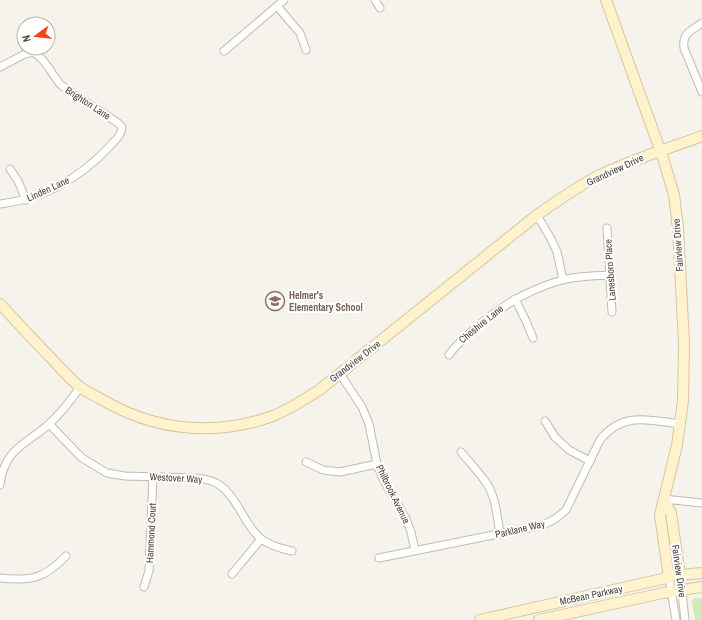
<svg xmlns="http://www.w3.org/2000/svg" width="702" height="620" font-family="'Archivo Narrow',sans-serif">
<rect width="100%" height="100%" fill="#f6f3ec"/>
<path fill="#d2eab5" d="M695,598H702V620H695L692,601Z"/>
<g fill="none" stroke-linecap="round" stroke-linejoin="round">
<defs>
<g id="street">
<path d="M375,0L380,8"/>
<path d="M277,6L300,33L306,50"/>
<path d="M702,23C691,31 682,33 684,48L702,92"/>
<path d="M224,51L284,0"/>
<path d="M0,67L25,54L33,52C46,59 51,74 61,85L118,123L122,127C121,137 115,140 109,147C80,178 43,199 0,204"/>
<path d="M10,169L18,181L26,200"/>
<path d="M537,215L551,239L557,252L563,280"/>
<path d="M607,228L612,312"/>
<path d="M515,299L526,321L533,338"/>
<path d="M449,355C457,343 468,335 479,325C504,304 530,289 562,280C577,276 595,276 611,275"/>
<path d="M340,374L362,407L369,424L377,464L383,479L406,519L411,532L415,550"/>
<path d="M545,421L555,437L569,450L590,461"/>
<path d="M49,424L82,458L107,473L125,476L197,478C204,479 212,480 218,484C238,497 243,523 260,538C269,545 282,549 292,551"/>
<path d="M461,452C469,462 478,471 485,481C496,495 497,517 500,534"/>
<path d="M306,462L323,470L340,472L377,464"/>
<path d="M0,485C4,449 25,445 48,425C59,415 72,399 80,387"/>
<path d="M664,499L702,503"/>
<path d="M379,558L543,525L555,519L566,510L600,440C623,411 649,420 680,424"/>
<path d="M232,574L261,539"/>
<path d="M680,575L685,620"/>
<path d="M0,578C31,581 44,579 66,556"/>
<path d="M669,578L676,620"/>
<path d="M144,587L149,571L153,477"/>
</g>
<g id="secondary">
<path d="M606,0L663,158L674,195L678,228L684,343L683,401L677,445L660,515L669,578"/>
<path d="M0,304C17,322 34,341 52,359C61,369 70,379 80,387C86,392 94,395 101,399C153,430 212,437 270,417C287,411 303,400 318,391L537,215C556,202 575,188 596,177C630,160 667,149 702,136"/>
<path d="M664,499L671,513L680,575"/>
<path d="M480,620L680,575L702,573"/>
<path d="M539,620L663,593L702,587"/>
</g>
</defs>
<use href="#street" stroke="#c2bbae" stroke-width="9"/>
<use href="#secondary" stroke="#d6c79b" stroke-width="12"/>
<use href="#street" stroke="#fff" stroke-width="7"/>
<use href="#secondary" stroke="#fff3cd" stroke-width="10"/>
</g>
<defs>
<symbol id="school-ring" viewBox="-11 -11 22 22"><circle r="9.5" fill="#fff" stroke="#8d6e63" stroke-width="1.5"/><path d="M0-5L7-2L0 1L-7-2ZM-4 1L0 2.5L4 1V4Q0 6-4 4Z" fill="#8d6e63"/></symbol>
</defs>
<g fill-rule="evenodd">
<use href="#school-ring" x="264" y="290" width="22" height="22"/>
</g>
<g text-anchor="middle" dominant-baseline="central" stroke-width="4" stroke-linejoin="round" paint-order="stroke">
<g font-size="10" fill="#4b4439" stroke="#fff">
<text transform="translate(88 103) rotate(33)">Brighton Lane</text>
<text transform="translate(615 170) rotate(-25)">Grandview Drive</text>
<text transform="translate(48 189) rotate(-25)">Linden Lane</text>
<text transform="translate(678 245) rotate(-94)">Fairview Drive</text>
<text transform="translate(610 270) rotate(-94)">Lanesboro Place</text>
<text transform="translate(481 324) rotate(-39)">Cheshire Lane</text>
<text transform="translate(355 361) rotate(-38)">Grandview Drive</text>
<text transform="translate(176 478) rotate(3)">Westover Way</text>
<text transform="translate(393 494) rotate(64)">Philbrook Avenue</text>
<text transform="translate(520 529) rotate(-13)">Parklane Way</text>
<text transform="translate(151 533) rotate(-87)">Hammond Court</text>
<text transform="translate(679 571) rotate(82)">Fairview Drive</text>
<text transform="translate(591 595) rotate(-12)">McBean Parkway</text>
</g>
<g font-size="10" font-weight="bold" fill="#785e54" stroke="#fff" text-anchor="start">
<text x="289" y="295">Helmer's<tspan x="289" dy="12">Elementary School</tspan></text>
</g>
</g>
<g transform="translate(36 36) rotate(255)"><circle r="19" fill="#ffffff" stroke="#b7b4b0"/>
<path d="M0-3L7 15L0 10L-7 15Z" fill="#fc3f1d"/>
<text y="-6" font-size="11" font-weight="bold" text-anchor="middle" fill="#4b4439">N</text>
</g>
</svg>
